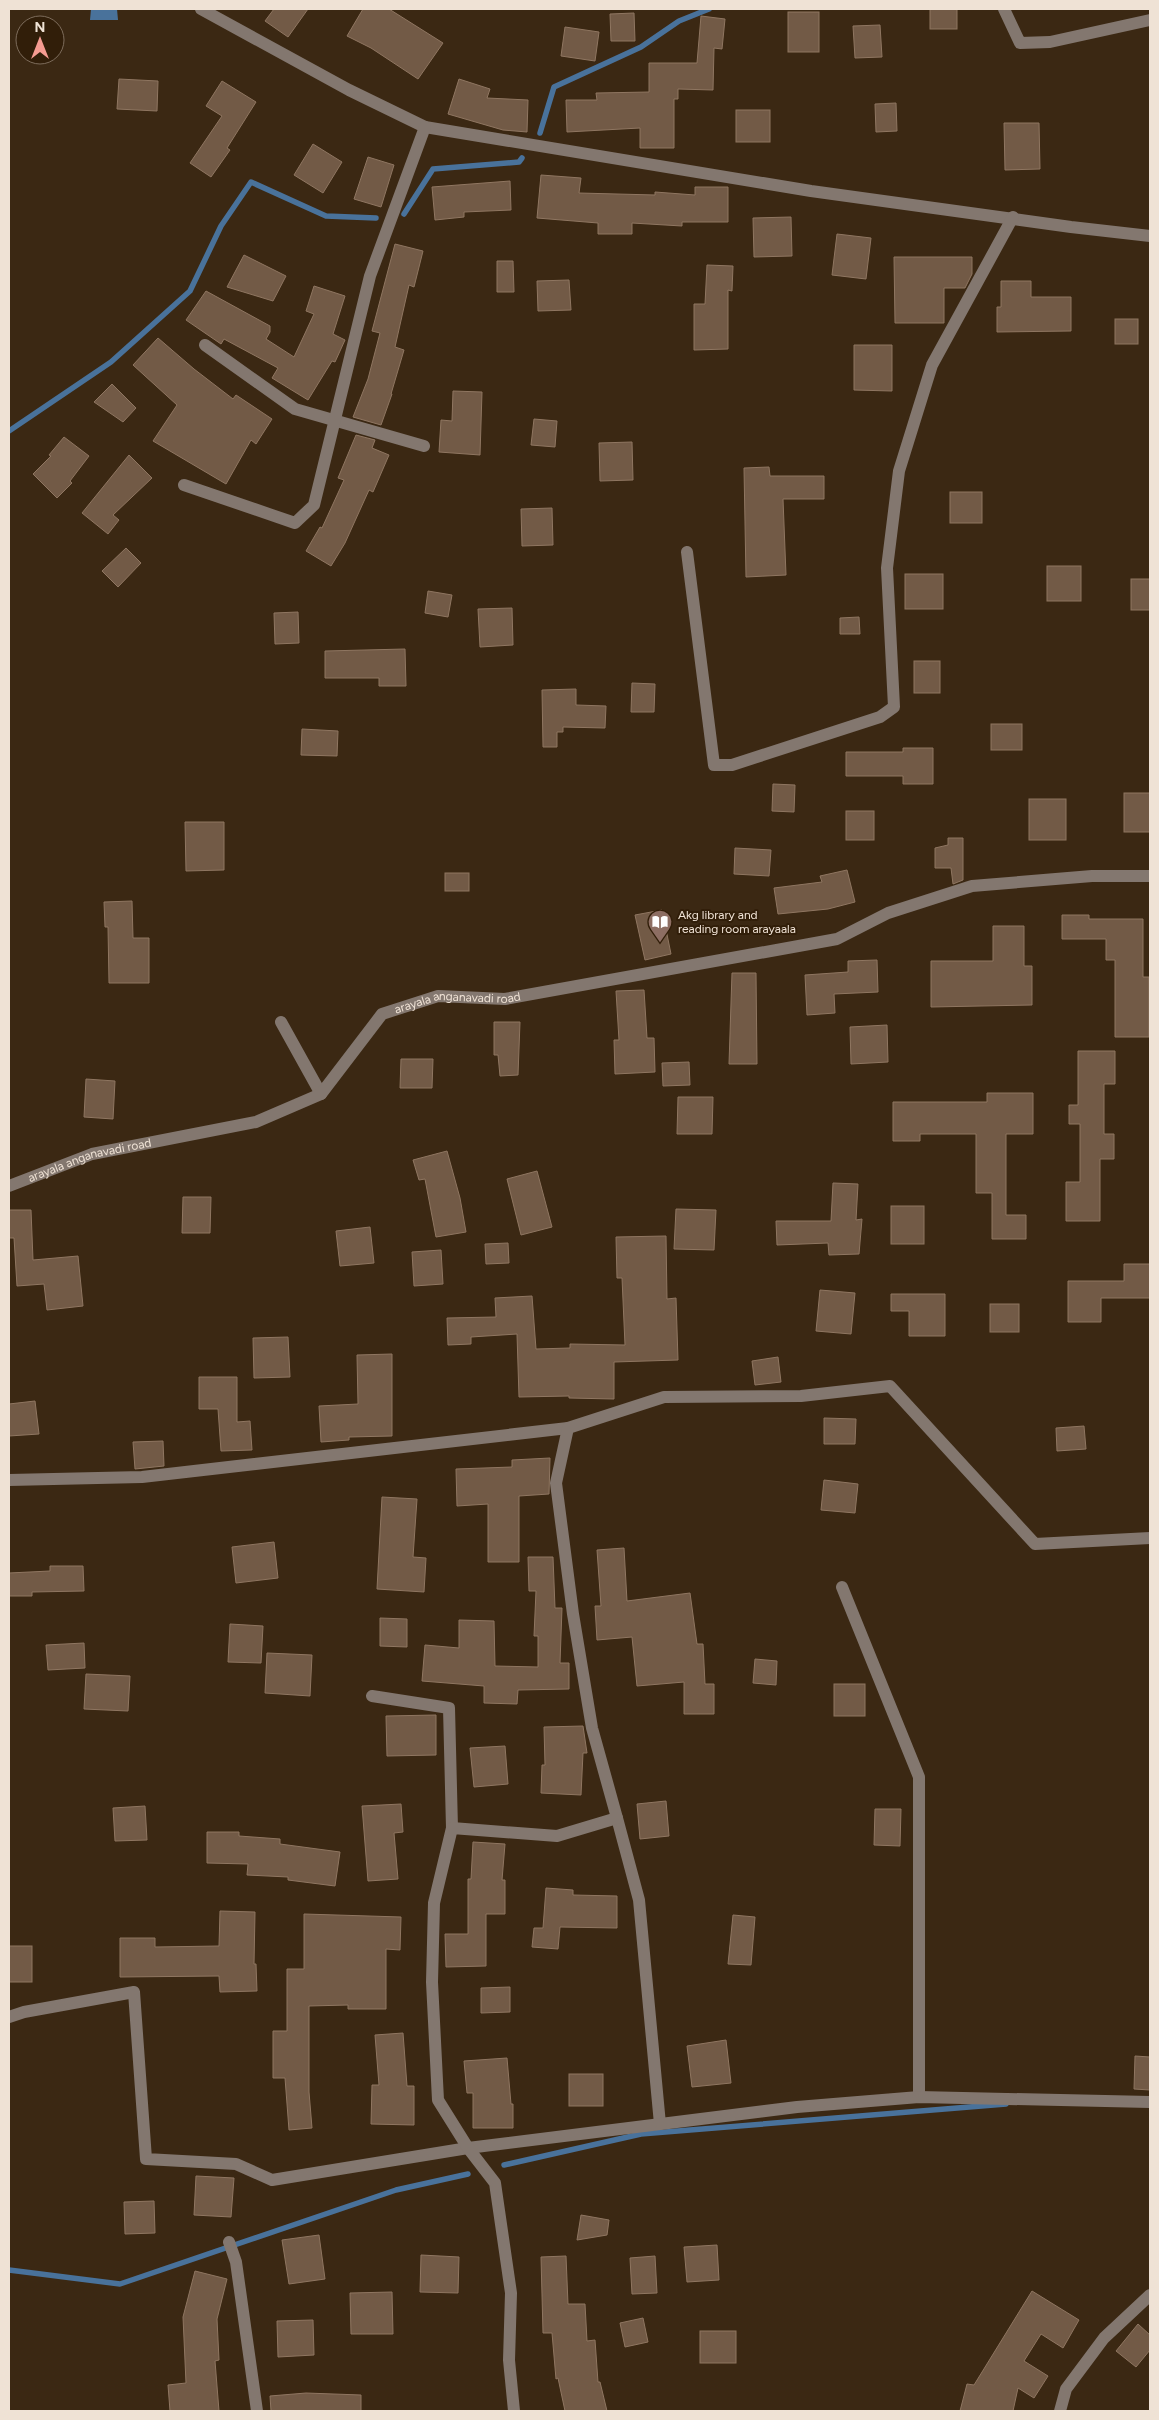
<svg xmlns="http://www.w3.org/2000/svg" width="1159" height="2420" font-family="Figtree,sans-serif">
<rect width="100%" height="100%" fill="#3b2813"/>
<path fill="#49729b" d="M91,9H117L118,20H90Z"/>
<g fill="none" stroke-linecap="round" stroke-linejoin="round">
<g stroke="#49729b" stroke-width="5.5">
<path d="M540,133L554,87L641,47L679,21L709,9"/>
<path d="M404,214L433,169L519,162L522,158"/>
<path d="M9,431L111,362L190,291L221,226L251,182L326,216L376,218"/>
<path d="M504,2165L641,2134L1006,2104"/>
<path d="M9,2270L120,2284L396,2190L468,2174"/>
</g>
</g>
<g fill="#725a46" stroke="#8f7661">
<path d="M274,9H308L288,37L265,21Z"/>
<path d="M363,9H389L443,43L418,79L371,48L347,36Z"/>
<rect x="930" y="9" width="27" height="20"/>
<rect x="788" y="12" width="31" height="40"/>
<path d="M634,13L635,41H611L610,14Z"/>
<path d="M701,16L725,19L722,49L714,48L713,90L678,89V99H674V148H640V128L567,132L566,100H597L596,93L649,92V63H697Z"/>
<path d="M880,25L882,57L855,58L853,26Z"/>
<path d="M565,27L599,32L595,61L561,56Z"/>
<path d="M119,79L158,81L157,111L117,109Z"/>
<path d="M459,79L490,89L487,98L528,100L527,132L503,130L448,114Z"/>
<path d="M222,81L256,102L227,148L230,150L211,177L190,163L222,116L206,106Z"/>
<path d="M896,103L897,131L876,132L875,104Z"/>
<rect x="736" y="110" width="34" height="32"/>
<path d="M1004,123H1039L1040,169L1005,170Z"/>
<path d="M313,144L342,162L323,193L294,175Z"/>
<path d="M368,157L394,165L381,207L354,199Z"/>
<path d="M541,175L581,178L579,193L655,195V192L695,195V187H728V222H682V226L632,223V234H598V223L537,218Z"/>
<path d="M510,181L511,210L464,212V217L435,220L432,187Z"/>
<path d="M791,217L792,256L754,257L753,218Z"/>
<path d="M837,234L871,238L866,279L832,275Z"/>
<path d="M395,244L423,251L414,287L409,285L395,347L404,350L391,394H392L381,425L353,417L368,379L380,333L372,331Z"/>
<path d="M244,255L286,276L273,301L227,287Z"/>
<path d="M894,257H972V274L965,288H944V323H895Z"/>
<path d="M497,261H513L514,292H497Z"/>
<path d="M707,265L733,266L732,291L728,290V349L694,350V304H705Z"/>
<path d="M569,280L571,310L538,311L537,281Z"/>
<path d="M1001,281H1031V297H1071V331L997,332V307H1001Z"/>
<path d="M314,286L345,296L333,334L345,340L335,362L332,361L308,400L272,378L278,368L224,339L221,344L186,320L206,291L270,326V332L266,339L294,357L314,314L306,311Z"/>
<rect x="1115" y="319" width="23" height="25"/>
<path d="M158,338L194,369L233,399L236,395L272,419L256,444L251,440L226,484L153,441L177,405L133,365Z"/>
<path d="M854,345H892V391L854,390Z"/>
<path d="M112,384L136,408L123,422L94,402Z"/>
<path d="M453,391L482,392L480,455L439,452L441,420L452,421Z"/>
<path d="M534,419L557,421L555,447L531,445Z"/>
<path d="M356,435L375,440L372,448L389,455L373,492L369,490L345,543L331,566L306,551L320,527L322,528L344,480L338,478Z"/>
<path d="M64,437L89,456L70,481L72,483L57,498L33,474L51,456L49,455Z"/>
<path d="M632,442L633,480L600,481L599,443Z"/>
<path d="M129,455L152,478L113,515L119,520L108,534L82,513Z"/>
<path d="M769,467L770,476H824V499H783L786,575L746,577L744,468Z"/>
<rect x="950" y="492" width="32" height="31"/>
<path d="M552,508L553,545L522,546L521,509Z"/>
<path d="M126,548L141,563L118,587L102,571Z"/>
<rect x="1047" y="566" width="34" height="35"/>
<rect x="905" y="574" width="38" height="35"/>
<rect x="1131" y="579" width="19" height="31"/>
<path d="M428,591L452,595L448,617L425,613Z"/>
<path d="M512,608L513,645L480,647L478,609Z"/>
<path d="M298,612L299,643L275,644L274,613Z"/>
<path d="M859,617L860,634H840V618Z"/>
<path d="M405,649L406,686H379V678H325V651Z"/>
<rect x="914" y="661" width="26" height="32"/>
<path d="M632,683L655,684L654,712H631Z"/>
<path d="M576,689V705L606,706L605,728L563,727V732H557V747H543L542,690Z"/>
<rect x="991" y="724" width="31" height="26"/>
<path d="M302,729L338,731L337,756L301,755Z"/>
<path d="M903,748H933V784H903V776H846V752H903Z"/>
<path d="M773,784L795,785L794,812L772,811Z"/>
<rect x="1124" y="793" width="26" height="39"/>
<rect x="1029" y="799" width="37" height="41"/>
<rect x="846" y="811" width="28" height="29"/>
<path d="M185,822H224V870L186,871Z"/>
<path d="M948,838H963V880L953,884L951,868H935V848L948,845Z"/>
<path d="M735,848L771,850L769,876L734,874Z"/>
<path d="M847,870L855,902L828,909L778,914L774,888L822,882L820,876Z"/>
<rect x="445" y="873" width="24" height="18"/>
<path d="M132,901L133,938H149V983H109L108,927H105L104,902Z"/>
<path d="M662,910L671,954L645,960L635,915Z"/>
<path d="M1062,915H1089V919H1143V977H1149V1037H1115V960H1106V939H1062Z"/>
<path d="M993,926H1024V966H1032V1005L931,1007V961H993Z"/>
<path d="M877,960L878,992L834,994L835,1013L807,1015L805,975L848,972V961Z"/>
<path d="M732,973H756L757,1064H729Z"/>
<path d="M644,990L647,1038H654L655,1072L615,1074L614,1040H619L616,991Z"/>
<path d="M494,1022H520L518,1075L500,1076L498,1055H494Z"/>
<path d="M887,1025L888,1062L851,1064L850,1027Z"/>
<path d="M1078,1051H1115V1084H1104V1134H1114V1159H1100V1221H1066V1182H1080V1124H1069V1105H1078Z"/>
<path d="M401,1059H433L432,1088H400Z"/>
<path d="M689,1062L690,1085L663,1086L662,1063Z"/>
<path d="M86,1079L115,1081L113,1119L84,1117Z"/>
<path d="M987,1093H1033V1134H1006V1215H1026V1239H992V1193H976V1134H920V1141H893V1102H987Z"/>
<path d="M678,1097H713L712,1134H677Z"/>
<path d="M447,1151L460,1198L466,1232L436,1237L425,1179L419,1180L413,1160Z"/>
<path d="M537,1171L552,1227L521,1235L507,1179Z"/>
<path d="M833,1183L858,1184L856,1220L862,1219L859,1254L829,1255L828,1243L777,1245L776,1221H831Z"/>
<path d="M183,1197H211L210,1233H182Z"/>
<rect x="891" y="1206" width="33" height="38"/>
<path d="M676,1209L716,1210L714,1250L674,1249Z"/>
<path d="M9,1210H31L33,1260L78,1256L83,1306L47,1310L44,1284L17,1286L14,1238H9Z"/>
<path d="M370,1227L374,1263L340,1266L336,1231Z"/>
<path d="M666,1236L667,1299L676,1298L678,1360L614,1362V1399L569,1398V1396L519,1397L517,1334L471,1337V1344L448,1345L447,1318L496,1317L495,1298L532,1296L536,1349L570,1348V1344L625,1345L622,1278H617L616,1237Z"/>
<path d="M508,1243L509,1263L486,1264L485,1244Z"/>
<path d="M441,1250L443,1284L414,1286L412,1252Z"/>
<path d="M1124,1264H1150V1298H1101V1322H1068V1281H1124Z"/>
<path d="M820,1290L855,1293L851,1334L816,1331Z"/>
<path d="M891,1294H945V1336H909V1311H891Z"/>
<rect x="990" y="1304" width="29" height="28"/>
<path d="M288,1337L290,1377L254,1378L253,1338Z"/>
<path d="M392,1354V1436L349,1437V1440L321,1442L319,1406L358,1404L357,1355Z"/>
<path d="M778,1357L781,1382L755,1385L752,1361Z"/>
<path d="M199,1377H237V1422L250,1421L252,1450L221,1451L218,1409H199Z"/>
<path d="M35,1401L39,1434L9,1436V1404Z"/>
<path d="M824,1418L856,1419L855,1444H824Z"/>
<path d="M1084,1426L1086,1449L1057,1451L1056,1428Z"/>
<path d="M163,1441L164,1466L135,1469L133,1442Z"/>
<path d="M550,1458L549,1494L519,1496V1562H488V1504L457,1506L456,1469L512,1467V1460Z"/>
<path d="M824,1480L858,1484L855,1513L821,1510Z"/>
<path d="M382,1497L417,1499L413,1557L426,1558L424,1592L377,1589Z"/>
<path d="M274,1542L278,1578L236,1583L232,1547Z"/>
<path d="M624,1548L627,1601L690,1593L697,1644H703L705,1684H714V1714H684V1682L637,1686L632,1637L597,1640L595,1606H601L597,1550Z"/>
<path d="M528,1557H553L555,1608H562L560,1663H569V1689L518,1690L517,1704L484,1703V1686L422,1681L425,1645L459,1648V1620L494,1621L495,1666L538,1667V1636H534L536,1591H529Z"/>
<path d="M50,1566H83L84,1591L32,1592V1596H9V1573L50,1571Z"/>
<path d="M380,1618L407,1619V1647L380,1646Z"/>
<path d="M230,1624L263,1626L261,1663L228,1662Z"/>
<path d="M84,1643L85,1668L48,1670L46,1645Z"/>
<path d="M267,1653L312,1655L310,1696L265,1693Z"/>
<path d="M755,1659L777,1661L776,1685L753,1683Z"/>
<path d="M86,1674L130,1676L128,1711L84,1709Z"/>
<rect x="834" y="1684" width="31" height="32"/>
<path d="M436,1715V1755L387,1756L386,1716Z"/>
<path d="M583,1726L587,1753H583L581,1795L541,1793L542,1765H545L544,1727Z"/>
<path d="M505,1746L508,1784L474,1787L470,1748Z"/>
<path d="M666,1801L669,1836L640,1839L637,1804Z"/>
<path d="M401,1804L403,1832L394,1833L398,1879L368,1881L362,1806Z"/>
<path d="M145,1806L147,1840L115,1841L113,1808Z"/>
<path d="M875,1809H901L900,1846L874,1845Z"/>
<path d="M207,1832H239V1836L280,1839V1844L340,1852L335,1886L288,1880V1877L247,1875L248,1864L207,1863Z"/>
<path d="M473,1842L505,1844L502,1880H505V1914H486V1966L446,1967L445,1934H468V1879H471Z"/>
<path d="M546,1888L573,1890V1895L617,1896V1928L560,1927L558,1949L532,1947L534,1928H543Z"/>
<path d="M220,1911L255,1912L254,1964H256L257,1991L220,1992L219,1976L120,1977V1938H155V1947L219,1946Z"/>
<path d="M304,1914L401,1917L400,1950L386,1949V2009H348V2005L309,2006V2092L312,2128L289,2130L285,2078H273V2031H287V1969H304Z"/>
<path d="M733,1915L755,1917L751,1965L728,1964Z"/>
<rect x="9" y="1946" width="23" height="36"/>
<path d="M510,1987V2012L481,2013V1988Z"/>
<path d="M403,2033L407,2086H414V2125L371,2124L372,2085H379L375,2035Z"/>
<path d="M726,2040L731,2083L692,2087L687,2046Z"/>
<path d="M1135,2056L1150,2057V2090L1134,2089Z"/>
<path d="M507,2058L511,2104H513V2128H473V2093H467L464,2061Z"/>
<rect x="569" y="2074" width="34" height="32"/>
<path d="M196,2176L234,2178L231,2217L194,2215Z"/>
<path d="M154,2201L155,2233L125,2234L124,2202Z"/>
<path d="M581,2215L609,2220L607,2235L577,2240Z"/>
<path d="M319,2235L325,2279L289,2284L282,2240Z"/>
<path d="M717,2245L719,2280L687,2282L684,2247Z"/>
<path d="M421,2255L459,2257L458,2293L420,2292Z"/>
<path d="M566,2256L568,2304H585L587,2341L595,2340L598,2382H600L607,2411H565L558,2378L556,2379L552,2333H543L541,2257Z"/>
<path d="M655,2256L657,2293L632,2294L630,2258Z"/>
<path d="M195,2271L227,2279L217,2319L219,2360L215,2361L219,2411H170L168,2385L186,2383L183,2317Z"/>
<path d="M1032,2291L1079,2320L1063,2348L1041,2334L1024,2361L1048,2376L1034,2398L1018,2388L1013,2411H960L967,2384L974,2385Z"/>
<path d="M392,2292L393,2334H351L350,2293Z"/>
<path d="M643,2318L648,2342L625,2347L620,2323Z"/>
<path d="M313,2320L314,2355L278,2357L277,2321Z"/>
<path d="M1138,2324L1150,2335V2350L1136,2367L1116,2351Z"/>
<rect x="700" y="2331" width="36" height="32"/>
<path d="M306,2393L361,2395V2411H271L270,2396Z"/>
</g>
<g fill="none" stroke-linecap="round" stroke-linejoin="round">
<g stroke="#83776f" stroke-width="12">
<path d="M201,9L349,90L425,127L811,191L1071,227L1150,236"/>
<path d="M1004,9L1020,43L1050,42L1150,20"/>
<path d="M205,345L295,409L424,446"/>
<path d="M184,485L295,523L314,505L370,276L425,127"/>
<path d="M687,552L714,765H732L880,717L894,707L887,568L899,471L932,365L1013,217"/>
<path d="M281,1022L321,1094"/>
<path id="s1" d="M9,1186L92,1154L256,1122L321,1094L382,1014L438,996L505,999L837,939L888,913L972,886L1092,876H1150"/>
<path d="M9,1480L142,1477L568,1428"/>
<path d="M842,1587L919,1777V2097"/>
<path d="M372,1696L449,1708L452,1828"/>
<path d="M617,1818L639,1900L660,2124"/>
<path d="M9,2017L24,2012L134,1992L146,2159L236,2164L272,2180L468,2148L797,2107L919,2097L1150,2102"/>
<path d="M229,2242L236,2262L257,2411"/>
<path d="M514,2411L509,2360L511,2293L495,2183L468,2148L438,2100L432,1982L434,1903L452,1828L557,1836L617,1818L592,1728L573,1614L556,1483L568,1428L664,1397L801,1396L890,1386L1035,1544L1150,1538"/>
<path d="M1060,2411L1066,2389L1104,2338L1150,2295"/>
</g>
</g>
<defs>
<symbol id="library-pin" viewBox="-11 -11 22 30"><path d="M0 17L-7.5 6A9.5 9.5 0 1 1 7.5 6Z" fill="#8d6e63" stroke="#311e09"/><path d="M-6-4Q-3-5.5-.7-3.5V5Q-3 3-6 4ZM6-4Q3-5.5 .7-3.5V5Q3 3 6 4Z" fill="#fff"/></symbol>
</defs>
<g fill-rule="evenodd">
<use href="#library-pin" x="646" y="908" width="28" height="38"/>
</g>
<g text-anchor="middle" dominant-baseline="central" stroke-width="4" stroke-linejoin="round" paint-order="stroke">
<g font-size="12" fill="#efe2d5" stroke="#311e09" text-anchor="start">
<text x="678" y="915">Akg library and<tspan x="678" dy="14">reading room arayaala</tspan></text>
</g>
<g font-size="12" fill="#efe2d5" stroke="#311e09">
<text stroke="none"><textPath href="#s1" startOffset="505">arayala anganavadi road</textPath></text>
<text stroke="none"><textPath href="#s1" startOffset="85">arayala anganavadi road</textPath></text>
</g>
</g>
<rect width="1159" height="2420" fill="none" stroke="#efe2d5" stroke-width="20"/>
<g transform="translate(40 40)"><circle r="24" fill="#311e09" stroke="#7d6c5b"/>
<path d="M0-4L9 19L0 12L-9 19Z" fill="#f59c92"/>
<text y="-8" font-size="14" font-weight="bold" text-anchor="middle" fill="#efe2d5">N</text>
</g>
</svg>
